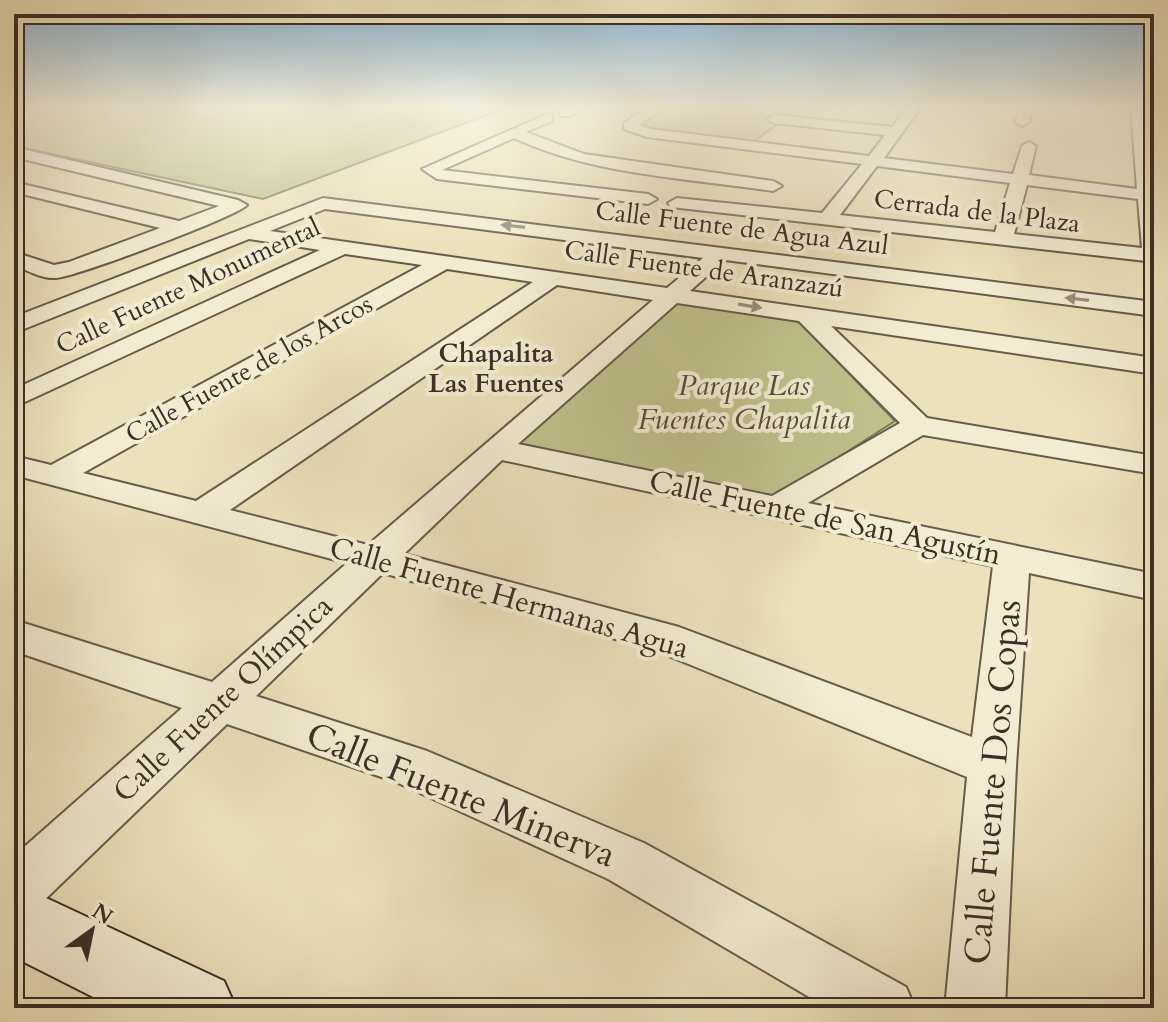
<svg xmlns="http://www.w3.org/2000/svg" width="1168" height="1022" font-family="Cardo,serif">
<rect width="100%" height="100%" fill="#ebe1ba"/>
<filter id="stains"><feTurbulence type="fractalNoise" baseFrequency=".0025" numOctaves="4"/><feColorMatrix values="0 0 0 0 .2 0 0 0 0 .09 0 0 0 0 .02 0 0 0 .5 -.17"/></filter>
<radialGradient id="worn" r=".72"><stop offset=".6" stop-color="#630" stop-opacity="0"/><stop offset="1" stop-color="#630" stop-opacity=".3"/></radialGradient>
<g fill="#bec18b" stroke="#7c785a" stroke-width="2">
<path d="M17,107H508L263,199L14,146V108Z"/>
<path d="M662,107H800L752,143L638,129L642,118Z"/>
<path d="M679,301L795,318L895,421L770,501L513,447Z"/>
</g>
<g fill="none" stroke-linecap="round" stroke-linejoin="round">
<defs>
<g id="street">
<path d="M567,107H585L570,116H560V110Z"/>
<path d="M649,107H664L640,125L650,129L869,156L885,135L774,123L767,119L774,115L892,127L908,107H921L884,158L1013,174L1022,146L1029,142L1036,146L1029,175L1137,189L1131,107H1144L1154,187V259L1146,261L671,207L668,203L677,198L822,213L862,164L647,137L624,129V123ZM877,166L1010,183L995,232L840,215ZM1027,185L1138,199L1142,248L1014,234Z"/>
<path d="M1020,107H1033L1029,122L1022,126L1015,122Z"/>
<path d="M547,114L552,115V121L526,132L584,154L773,181L782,186L773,191C687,178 593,175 514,138L442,170L648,194L657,199L648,204L437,179L422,169Z"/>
<path d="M14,147L238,200L247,205C236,217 78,276 56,278C42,279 26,270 14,265V252L54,265L69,262L160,228L14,192V182L179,221L219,206L14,157Z"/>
<path d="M323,198L1154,302V316L725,260L690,291L1154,358V374L831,326L927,418L1154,456V474L923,435L808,503L1154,574V600L1029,573L1016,766L1005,1008H945L967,777L654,650L383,573L256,696L427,751L644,843L906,987L915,1008H828L608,879L396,782L227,724L33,911L14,919V856L182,708L14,651V620L212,682L347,563L14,475V456L51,465L422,265L345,254L14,407V389L320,250L249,239L14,333V317ZM325,209L703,258L667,288L270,231ZM447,269L533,282L196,501L83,473ZM557,285L653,300L368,545L230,510ZM677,303L799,321L900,423L772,496L518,444ZM502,460L993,566L972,737L679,627L404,554Z"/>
</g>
<path id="secondary" d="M14,883L224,981L236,1008H115L14,957Z"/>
</defs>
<use href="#street" stroke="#675c4c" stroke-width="4"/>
<use href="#secondary" stroke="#3b3028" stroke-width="4"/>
<use href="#street" fill="#f2ecd2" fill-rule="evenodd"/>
<use href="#secondary" fill="#f2ecd2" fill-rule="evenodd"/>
</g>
<defs><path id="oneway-solid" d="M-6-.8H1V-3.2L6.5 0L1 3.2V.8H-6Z" transform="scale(2)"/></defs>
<g fill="#968e7d">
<use href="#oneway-solid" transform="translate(513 226) rotate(-173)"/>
<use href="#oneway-solid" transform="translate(1077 299) rotate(-173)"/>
<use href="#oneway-solid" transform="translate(750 306) rotate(9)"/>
</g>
<linearGradient id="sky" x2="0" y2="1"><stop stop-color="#8bb6d6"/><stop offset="0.43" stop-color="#f6f2e0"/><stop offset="1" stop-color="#f6f2e0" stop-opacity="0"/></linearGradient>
<rect width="1168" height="250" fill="url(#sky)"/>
<g text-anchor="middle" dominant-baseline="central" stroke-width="8" stroke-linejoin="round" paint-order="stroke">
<g font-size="26" fill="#3b3028" stroke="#f2ecd2">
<text transform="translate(977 211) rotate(7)">Cerrada de la Plaza</text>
<text transform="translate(742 228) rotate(7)">Calle Fuente de Agua Azul</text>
<text transform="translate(704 269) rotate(8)">Calle Fuente de Aranzazú</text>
<text transform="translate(188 286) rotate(-25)">Calle Fuente Monumental</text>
<text transform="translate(249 369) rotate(-29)">Calle Fuente de los Arcos</text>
</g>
<g font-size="26" font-weight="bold" fill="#3b3028" stroke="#f2ecd2">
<text x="496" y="353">Chapalita<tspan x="496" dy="30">Las Fuentes</tspan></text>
</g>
<g font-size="30" font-style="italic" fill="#554d3c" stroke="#f2ecd2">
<text x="744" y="385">Parque Las<tspan x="744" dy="34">Fuentes Chapalita</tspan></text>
</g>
<g font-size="30" fill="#3b3028" stroke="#f2ecd2">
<text transform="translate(825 518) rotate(12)">Calle Fuente de San Agustín</text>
<text transform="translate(509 598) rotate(16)">Calle Fuente Hermanas Agua</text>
<text transform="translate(223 699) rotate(-43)">Calle Fuente Olímpica</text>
</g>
<g font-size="36" fill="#3b3028" stroke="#f2ecd2">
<text transform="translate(993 782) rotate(-85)">Calle Fuente Dos Copas</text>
<text transform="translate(461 795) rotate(22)">Calle Fuente Minerva</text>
</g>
</g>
<rect width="1168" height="1022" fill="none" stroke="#ebe1ba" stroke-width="48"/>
<rect x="16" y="16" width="1136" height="990" fill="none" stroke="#3b3028" stroke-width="4"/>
<rect x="24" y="24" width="1120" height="974" fill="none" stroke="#3b3028" stroke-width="2"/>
<g transform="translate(92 930) rotate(33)" stroke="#f2ecd2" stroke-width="6" paint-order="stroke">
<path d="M0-6L14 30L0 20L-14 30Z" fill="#3b3028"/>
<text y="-12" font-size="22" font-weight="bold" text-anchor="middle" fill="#3b3028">N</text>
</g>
<rect width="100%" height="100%" filter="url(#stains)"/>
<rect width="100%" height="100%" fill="url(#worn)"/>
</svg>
